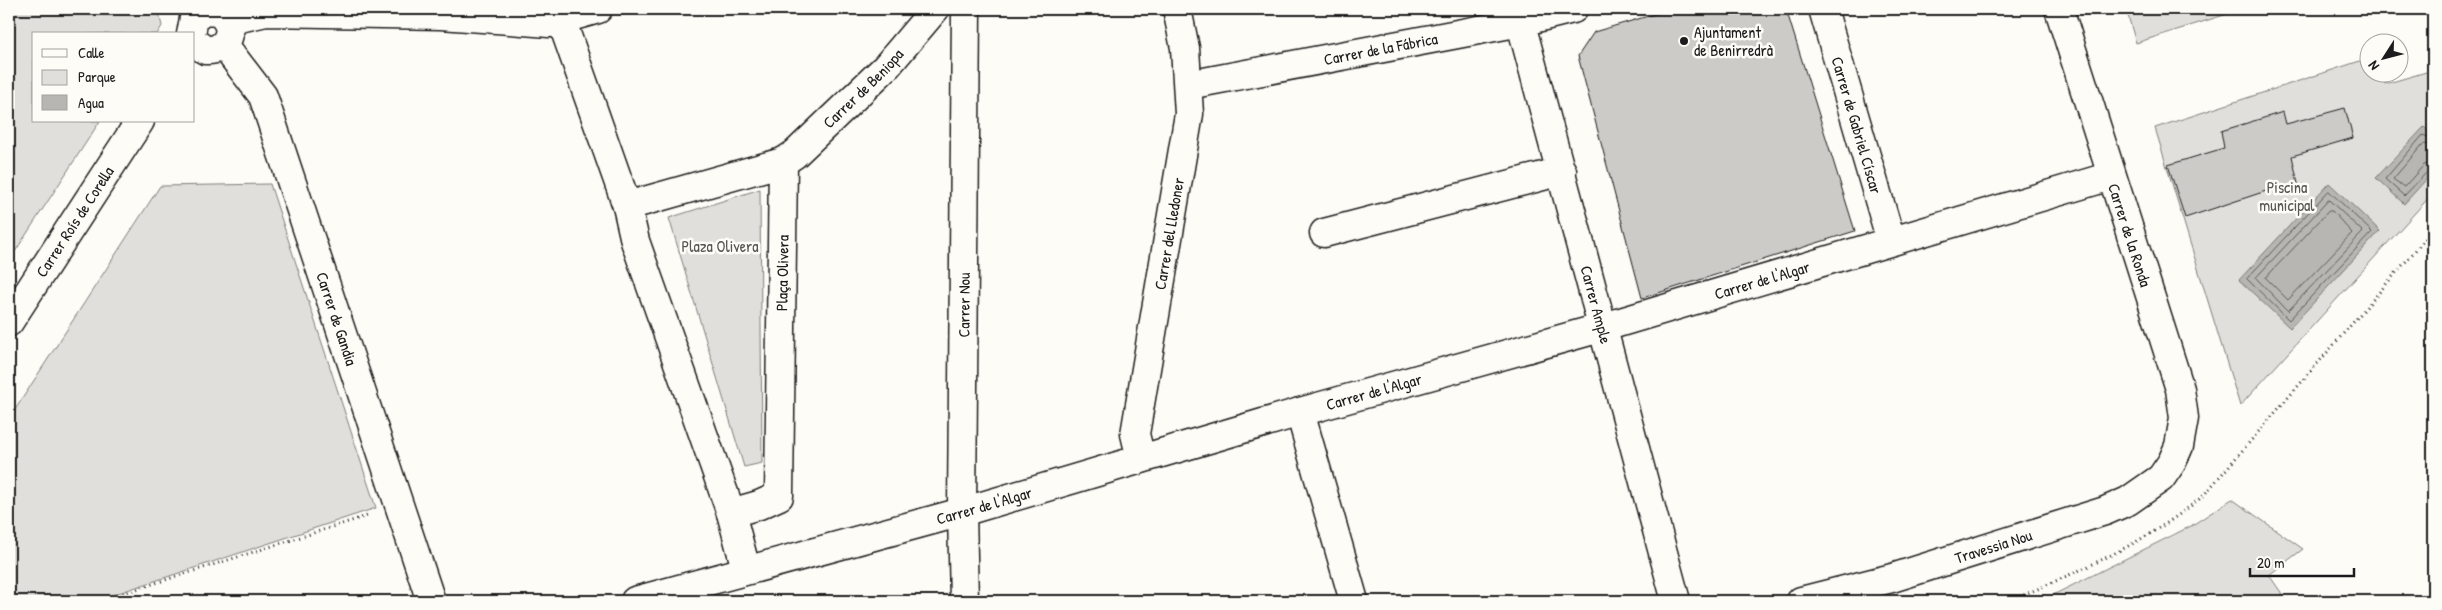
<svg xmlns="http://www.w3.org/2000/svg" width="2442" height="610" font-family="'Patrick Hand',sans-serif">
<rect width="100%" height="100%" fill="#fdfcf7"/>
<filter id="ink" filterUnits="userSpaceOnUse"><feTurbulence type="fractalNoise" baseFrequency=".02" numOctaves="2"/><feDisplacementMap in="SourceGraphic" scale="10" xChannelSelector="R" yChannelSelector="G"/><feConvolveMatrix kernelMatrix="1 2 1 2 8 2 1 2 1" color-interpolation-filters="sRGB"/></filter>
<g filter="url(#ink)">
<g fill="#e0dfdb" stroke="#7e7e7c">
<path d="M9,9H158L162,26L157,34H34V121H100L9,261Z"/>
<path d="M2126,9H2243L2136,43Z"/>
<path d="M2369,58L2370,72L2381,73L2385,84L2433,70V193L2240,406L2155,128Z"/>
<path d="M270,184L376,508L94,601H9V419L160,186Z"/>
<path d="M760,189L762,463L744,467L669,218Z"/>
<path d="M2232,499L2303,549L2269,575L2287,601H2041L2191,526Z"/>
</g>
<g fill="#b7b6b2" stroke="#797876">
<path d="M2424,127L2433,135V172L2404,204L2376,178Z"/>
<path d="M2329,183L2380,231L2290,328L2239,280Z"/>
</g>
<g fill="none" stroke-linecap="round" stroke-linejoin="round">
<g stroke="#5a5a58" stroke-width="1">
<path d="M2433,139L2423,135L2385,179L2404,196L2428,171L2433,169"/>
<path d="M2433,145L2423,144L2393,179L2404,187L2424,165L2433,163"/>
<path d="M2329,191L2372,232L2289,320L2247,279Z"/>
<path d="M2329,200L2363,232L2288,311L2256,278Z"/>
<path d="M2329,211H2332L2352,233L2288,300L2266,278Z"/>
</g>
</g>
<g fill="#cccbc8" stroke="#1c1c1c">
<path d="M1672,9H1786L1855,231L1642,298L1578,56L1594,32Z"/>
<path d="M2345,108L2353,138L2292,156L2299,188L2286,192L2284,185L2185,218L2168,165L2224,148L2221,131L2283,112L2286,124Z"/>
</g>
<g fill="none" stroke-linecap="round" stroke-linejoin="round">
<defs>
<g id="minor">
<path id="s1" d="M1517,9L1676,601"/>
<path id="s2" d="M1823,9L1891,241"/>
<path d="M561,19L627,206L635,241L731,513L746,569"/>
<path d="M227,21L266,12L441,15L549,23L598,9"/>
<path d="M191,34L194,18L205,11L218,12C239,25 229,52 205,50L194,42"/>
<path id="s3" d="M224,45L263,96L431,601"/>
<path id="s4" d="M1188,85L1521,22L1573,9"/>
<path id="s5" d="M783,162L795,154L886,67L935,9"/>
<path d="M627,206L783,162L779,496L759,505L731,513"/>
<path d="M1324,233L1562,171"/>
<path id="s6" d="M9,322L140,121"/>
<path d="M1300,412L1354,601"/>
<path id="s7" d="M1141,459L1135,434L1189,114L1185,48L1177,9"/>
<path id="s8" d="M635,601L962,512L1300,412L1604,327L2111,176"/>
<path id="s9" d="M964,601L962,512L966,9"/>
<path id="s10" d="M1801,601L1892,578L2105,511L2128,501L2161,478L2172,462L2179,446L2184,418L2180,389L2059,9"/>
</g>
</defs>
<use href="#minor" stroke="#1c1c1c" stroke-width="31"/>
<g stroke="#1c1c1c" stroke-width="3" stroke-dasharray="1 4" stroke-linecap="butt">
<path d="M99,601L370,515"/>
<path d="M2010,601C2078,571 2146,544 2203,496L2433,230"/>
</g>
<use href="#minor" stroke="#fdfcf7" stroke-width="28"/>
</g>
</g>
<circle fill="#1c1c1c" stroke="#fdfcf7" stroke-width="2" cx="1684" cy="41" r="5"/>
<g text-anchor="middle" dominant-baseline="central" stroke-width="5" stroke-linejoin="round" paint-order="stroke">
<g font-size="16" fill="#1c1c1c" stroke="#fdfcf7" text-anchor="start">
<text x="1694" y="32">Ajuntament<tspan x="1694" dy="18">de Benirredrà</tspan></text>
</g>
<g font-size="16" fill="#1c1c1c" stroke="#fdfcf7">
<text stroke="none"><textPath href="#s4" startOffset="196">Carrer de la Fábrica</textPath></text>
<text stroke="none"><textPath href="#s5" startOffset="109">Carrer de Beniopa</textPath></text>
<text stroke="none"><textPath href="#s2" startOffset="121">Carrer de Gabriel Císcar</textPath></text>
<text stroke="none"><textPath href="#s6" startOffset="120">Carrer Roís de Corella</textPath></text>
<text stroke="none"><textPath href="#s7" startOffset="229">Carrer del Lledoner</textPath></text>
<text transform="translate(2130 235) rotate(72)">Carrer de la Ronda</text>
<text transform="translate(782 273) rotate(-89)">Plaça Olivera</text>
<text stroke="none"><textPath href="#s8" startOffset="1172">Carrer de l'Algar</textPath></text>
<text stroke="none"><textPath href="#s9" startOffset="296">Carrer Nou</textPath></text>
<text stroke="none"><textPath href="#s1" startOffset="306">Carrer Ample</textPath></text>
<text stroke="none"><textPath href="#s3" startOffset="299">Carrer de Gandia</textPath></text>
<text stroke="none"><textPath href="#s8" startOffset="768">Carrer de l'Algar</textPath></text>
<text stroke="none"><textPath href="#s8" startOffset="362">Carrer de l'Algar</textPath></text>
<text stroke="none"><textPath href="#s10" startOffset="200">Travessia Nou</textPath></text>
</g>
<g font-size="16" fill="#575655" stroke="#fdfcf7">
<text x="2287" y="187">Piscina<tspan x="2287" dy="18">municipal</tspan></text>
<text x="720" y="246">Plaza Olivera</text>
</g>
</g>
<rect width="2442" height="610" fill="none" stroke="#fdfcf7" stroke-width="30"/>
<rect x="15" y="15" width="2412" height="580" fill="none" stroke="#1c1c1c" stroke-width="2" filter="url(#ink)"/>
<rect x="32" y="32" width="162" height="90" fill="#fdfcf7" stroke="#a3a29f"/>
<rect x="42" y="49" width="25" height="8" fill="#fdfcf7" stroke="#a3a29f"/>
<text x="78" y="58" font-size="15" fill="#1c1c1c">Calle</text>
<rect x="42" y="70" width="25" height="15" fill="#e0dfdb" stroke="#a3a29f"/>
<text x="78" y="82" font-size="15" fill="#1c1c1c">Parque</text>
<rect x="42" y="95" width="25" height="15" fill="#b7b6b2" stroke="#a3a29f"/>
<text x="78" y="108" font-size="15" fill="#1c1c1c">Agua</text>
<g transform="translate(2384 58) rotate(234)"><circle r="24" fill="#fdfcf7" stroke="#a3a29f"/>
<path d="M0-4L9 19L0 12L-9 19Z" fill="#1c1c1c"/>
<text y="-8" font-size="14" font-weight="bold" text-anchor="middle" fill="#1c1c1c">N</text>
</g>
<path d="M2250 568v8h104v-8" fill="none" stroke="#1c1c1c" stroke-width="2.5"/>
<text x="2257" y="568" font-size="15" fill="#1c1c1c" stroke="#fdfcf7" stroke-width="4" paint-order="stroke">20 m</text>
</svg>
